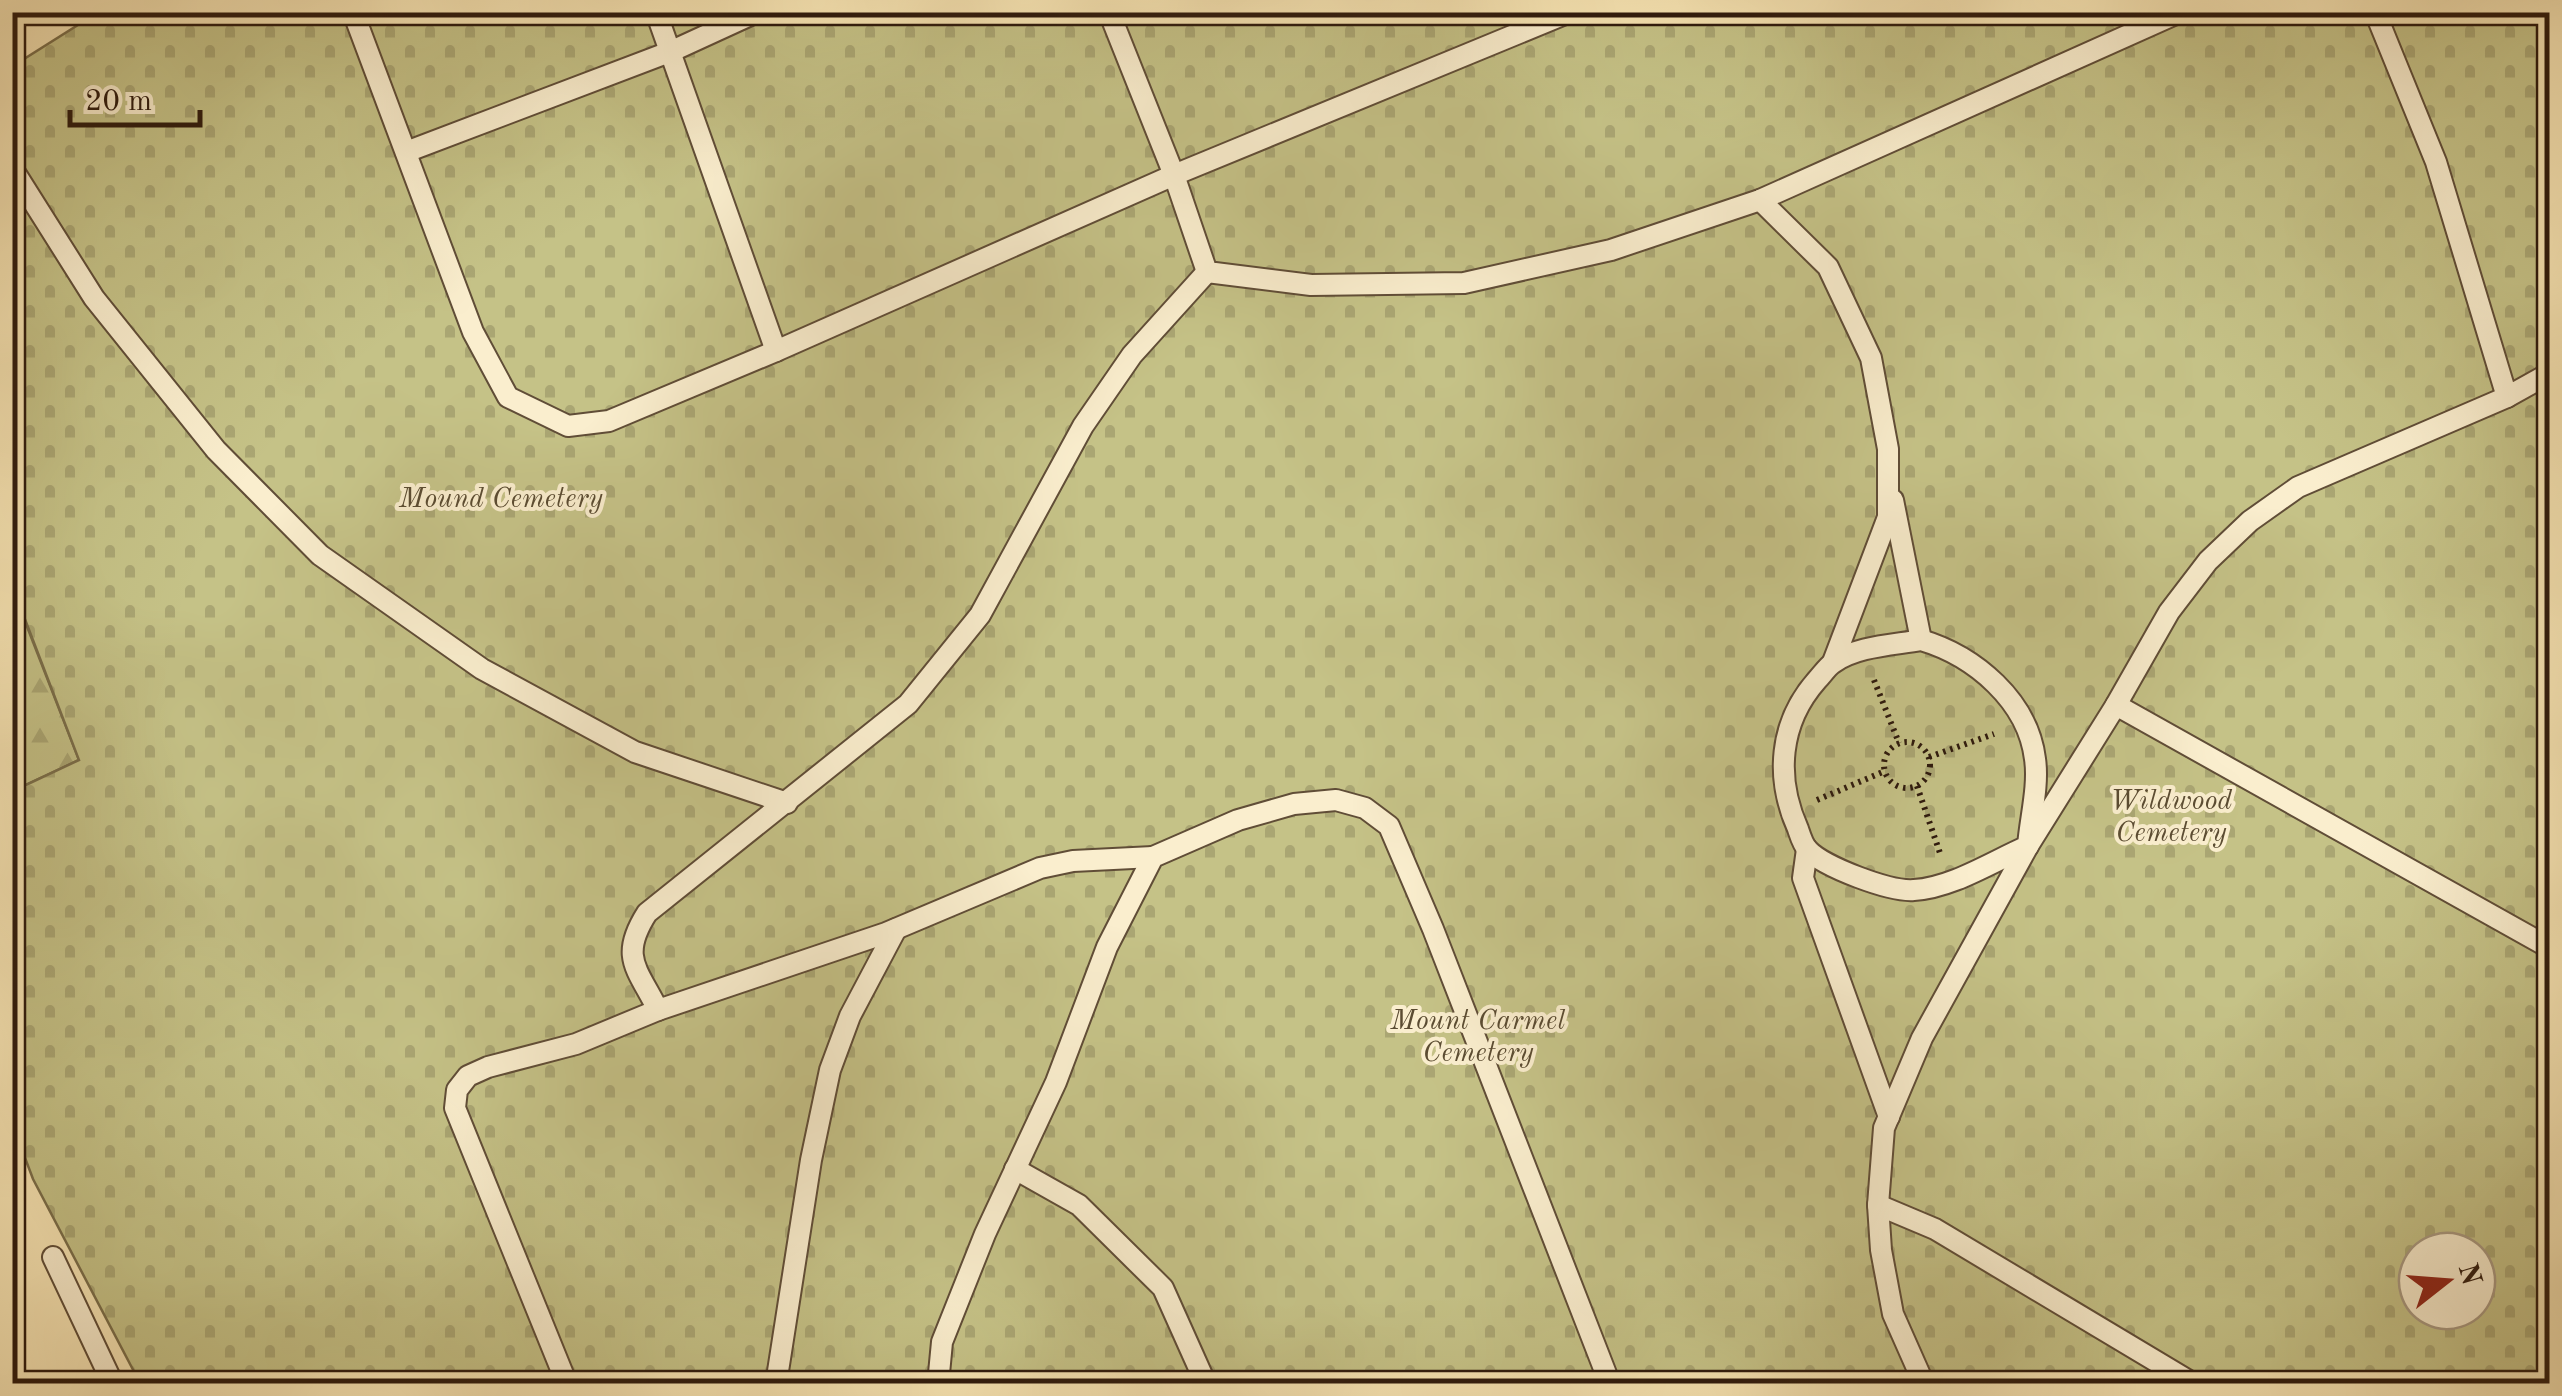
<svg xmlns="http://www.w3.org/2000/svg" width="2562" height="1396" font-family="'Old Standard TT',serif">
<defs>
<pattern id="forest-firs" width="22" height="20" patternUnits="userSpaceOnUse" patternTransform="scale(2.5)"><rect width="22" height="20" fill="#c5c287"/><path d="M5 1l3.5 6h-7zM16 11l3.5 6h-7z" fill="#aaa673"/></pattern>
<pattern id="cemetery-stones" width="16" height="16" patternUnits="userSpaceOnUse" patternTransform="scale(2.5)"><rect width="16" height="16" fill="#c5c287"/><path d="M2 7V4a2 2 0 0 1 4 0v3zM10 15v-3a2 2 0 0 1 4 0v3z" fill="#aaa673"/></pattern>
</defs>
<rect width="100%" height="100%" fill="#f7e5b4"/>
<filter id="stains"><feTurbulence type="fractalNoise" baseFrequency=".002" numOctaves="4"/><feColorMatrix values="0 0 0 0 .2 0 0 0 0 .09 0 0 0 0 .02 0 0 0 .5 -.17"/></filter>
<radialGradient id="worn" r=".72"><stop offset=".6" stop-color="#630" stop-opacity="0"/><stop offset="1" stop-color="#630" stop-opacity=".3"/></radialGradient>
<path fill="url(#forest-firs)" stroke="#7a6e4a" stroke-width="2.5" d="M12,588L79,760L13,791H12Z"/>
<path fill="url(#cemetery-stones)" stroke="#7a6e4a" stroke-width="2.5" fill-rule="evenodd" d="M97,13H2549V1383H140L33,1179L13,1126V791L79,760L13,588V66ZM2417,1251H2477V1311H2417Z"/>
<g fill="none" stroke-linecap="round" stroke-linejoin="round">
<defs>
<g id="service">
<path d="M353,12L473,332L508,397L568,426L609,421L776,351L1174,175L1109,12"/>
<path d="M656,12L776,351"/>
<path d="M1570,12L1174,175L1207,272L1311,285L1464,283L1611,250L1760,200L2180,12"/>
<path d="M2375,12L2436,162L2507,397L2550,373"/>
<path d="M406,152L672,51L757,12"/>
<path d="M12,168L94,298L216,450L320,555L482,669L635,752L787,803"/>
<path d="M1760,200L1828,267L1871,358L1888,449V517L1833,662"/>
<path d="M1893,500L1921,640"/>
<path d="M1921,640C1975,656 2028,701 2035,759C2039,786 2030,819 2028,846C1993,861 1952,888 1914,890C1890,892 1824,867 1808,850C1803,845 1800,835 1798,829C1775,778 1779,723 1817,680C1822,675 1827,667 1833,663C1856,646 1894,645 1921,640Z"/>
<path d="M2116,705L2550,948"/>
<path d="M1807,849L1803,878L1889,1117"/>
<path d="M658,1010C637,968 619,957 647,913L908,704L980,615L1083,426L1132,355L1207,272"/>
<path d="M1015,1169L1079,1205L1163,1288L1206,1384"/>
<path d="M1878,1205L1935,1229L2194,1384"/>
<path d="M53,1257L113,1384"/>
<path d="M567,1384L455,1108L457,1090L468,1076L488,1067L576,1044L658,1010L886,933L1040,868L1073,861L1153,857"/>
<path d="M776,1384L811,1160L830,1070L850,1016L896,929"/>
<path d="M938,1384L942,1342L985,1234L1056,1082L1107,947L1153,857L1238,820L1294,804L1336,800L1365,808L1389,826L1433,929L1610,1384"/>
<path d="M1924,1384L1893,1314L1881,1250L1878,1205L1884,1128L1922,1038L2028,846L2116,705L2169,612L2208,561L2250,521L2298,487L2507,397"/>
</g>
</defs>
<use href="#service" stroke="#604d37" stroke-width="24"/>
<g stroke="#2e1a0d" stroke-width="6" stroke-dasharray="2.5 5" stroke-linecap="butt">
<path d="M1874,680L1899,743"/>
<circle cx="1907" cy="765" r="23"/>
<path d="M1929,757L1994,734"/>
<path d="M1917,786L1941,856"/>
<path d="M1817,800L1885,771"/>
</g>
<use href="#service" stroke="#faeece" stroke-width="20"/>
</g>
<g text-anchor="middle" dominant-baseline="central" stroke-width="8" stroke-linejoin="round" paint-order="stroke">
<g font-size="28" font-style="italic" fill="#5b4c32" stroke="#faeece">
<text x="501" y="500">Mound Cemetery</text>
<text x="2171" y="802">Wildwood<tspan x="2171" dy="32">Cemetery</tspan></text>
<text x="1478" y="1022">Mount Carmel<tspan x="1478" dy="32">Cemetery</tspan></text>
</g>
</g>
<rect width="2562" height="1396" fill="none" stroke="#f7e5b4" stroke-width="50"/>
<rect x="15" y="15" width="2532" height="1366" fill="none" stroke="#2e1a0d" stroke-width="5"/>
<rect x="25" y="25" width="2512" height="1346" fill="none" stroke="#2e1a0d" stroke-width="2.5"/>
<g transform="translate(2447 1281) rotate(73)"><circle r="48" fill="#faeece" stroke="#a89981" stroke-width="2.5"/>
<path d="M0-8L18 38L0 25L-18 38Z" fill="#8f2418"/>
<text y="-15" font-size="28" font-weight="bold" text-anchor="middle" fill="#2e1a0d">N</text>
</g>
<path d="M70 110v15h130v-15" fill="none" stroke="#2e1a0d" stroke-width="5"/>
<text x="85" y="110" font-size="30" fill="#2e1a0d" stroke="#faeece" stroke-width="8" paint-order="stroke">20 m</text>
<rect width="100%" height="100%" filter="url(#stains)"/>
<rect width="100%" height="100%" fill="url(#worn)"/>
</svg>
